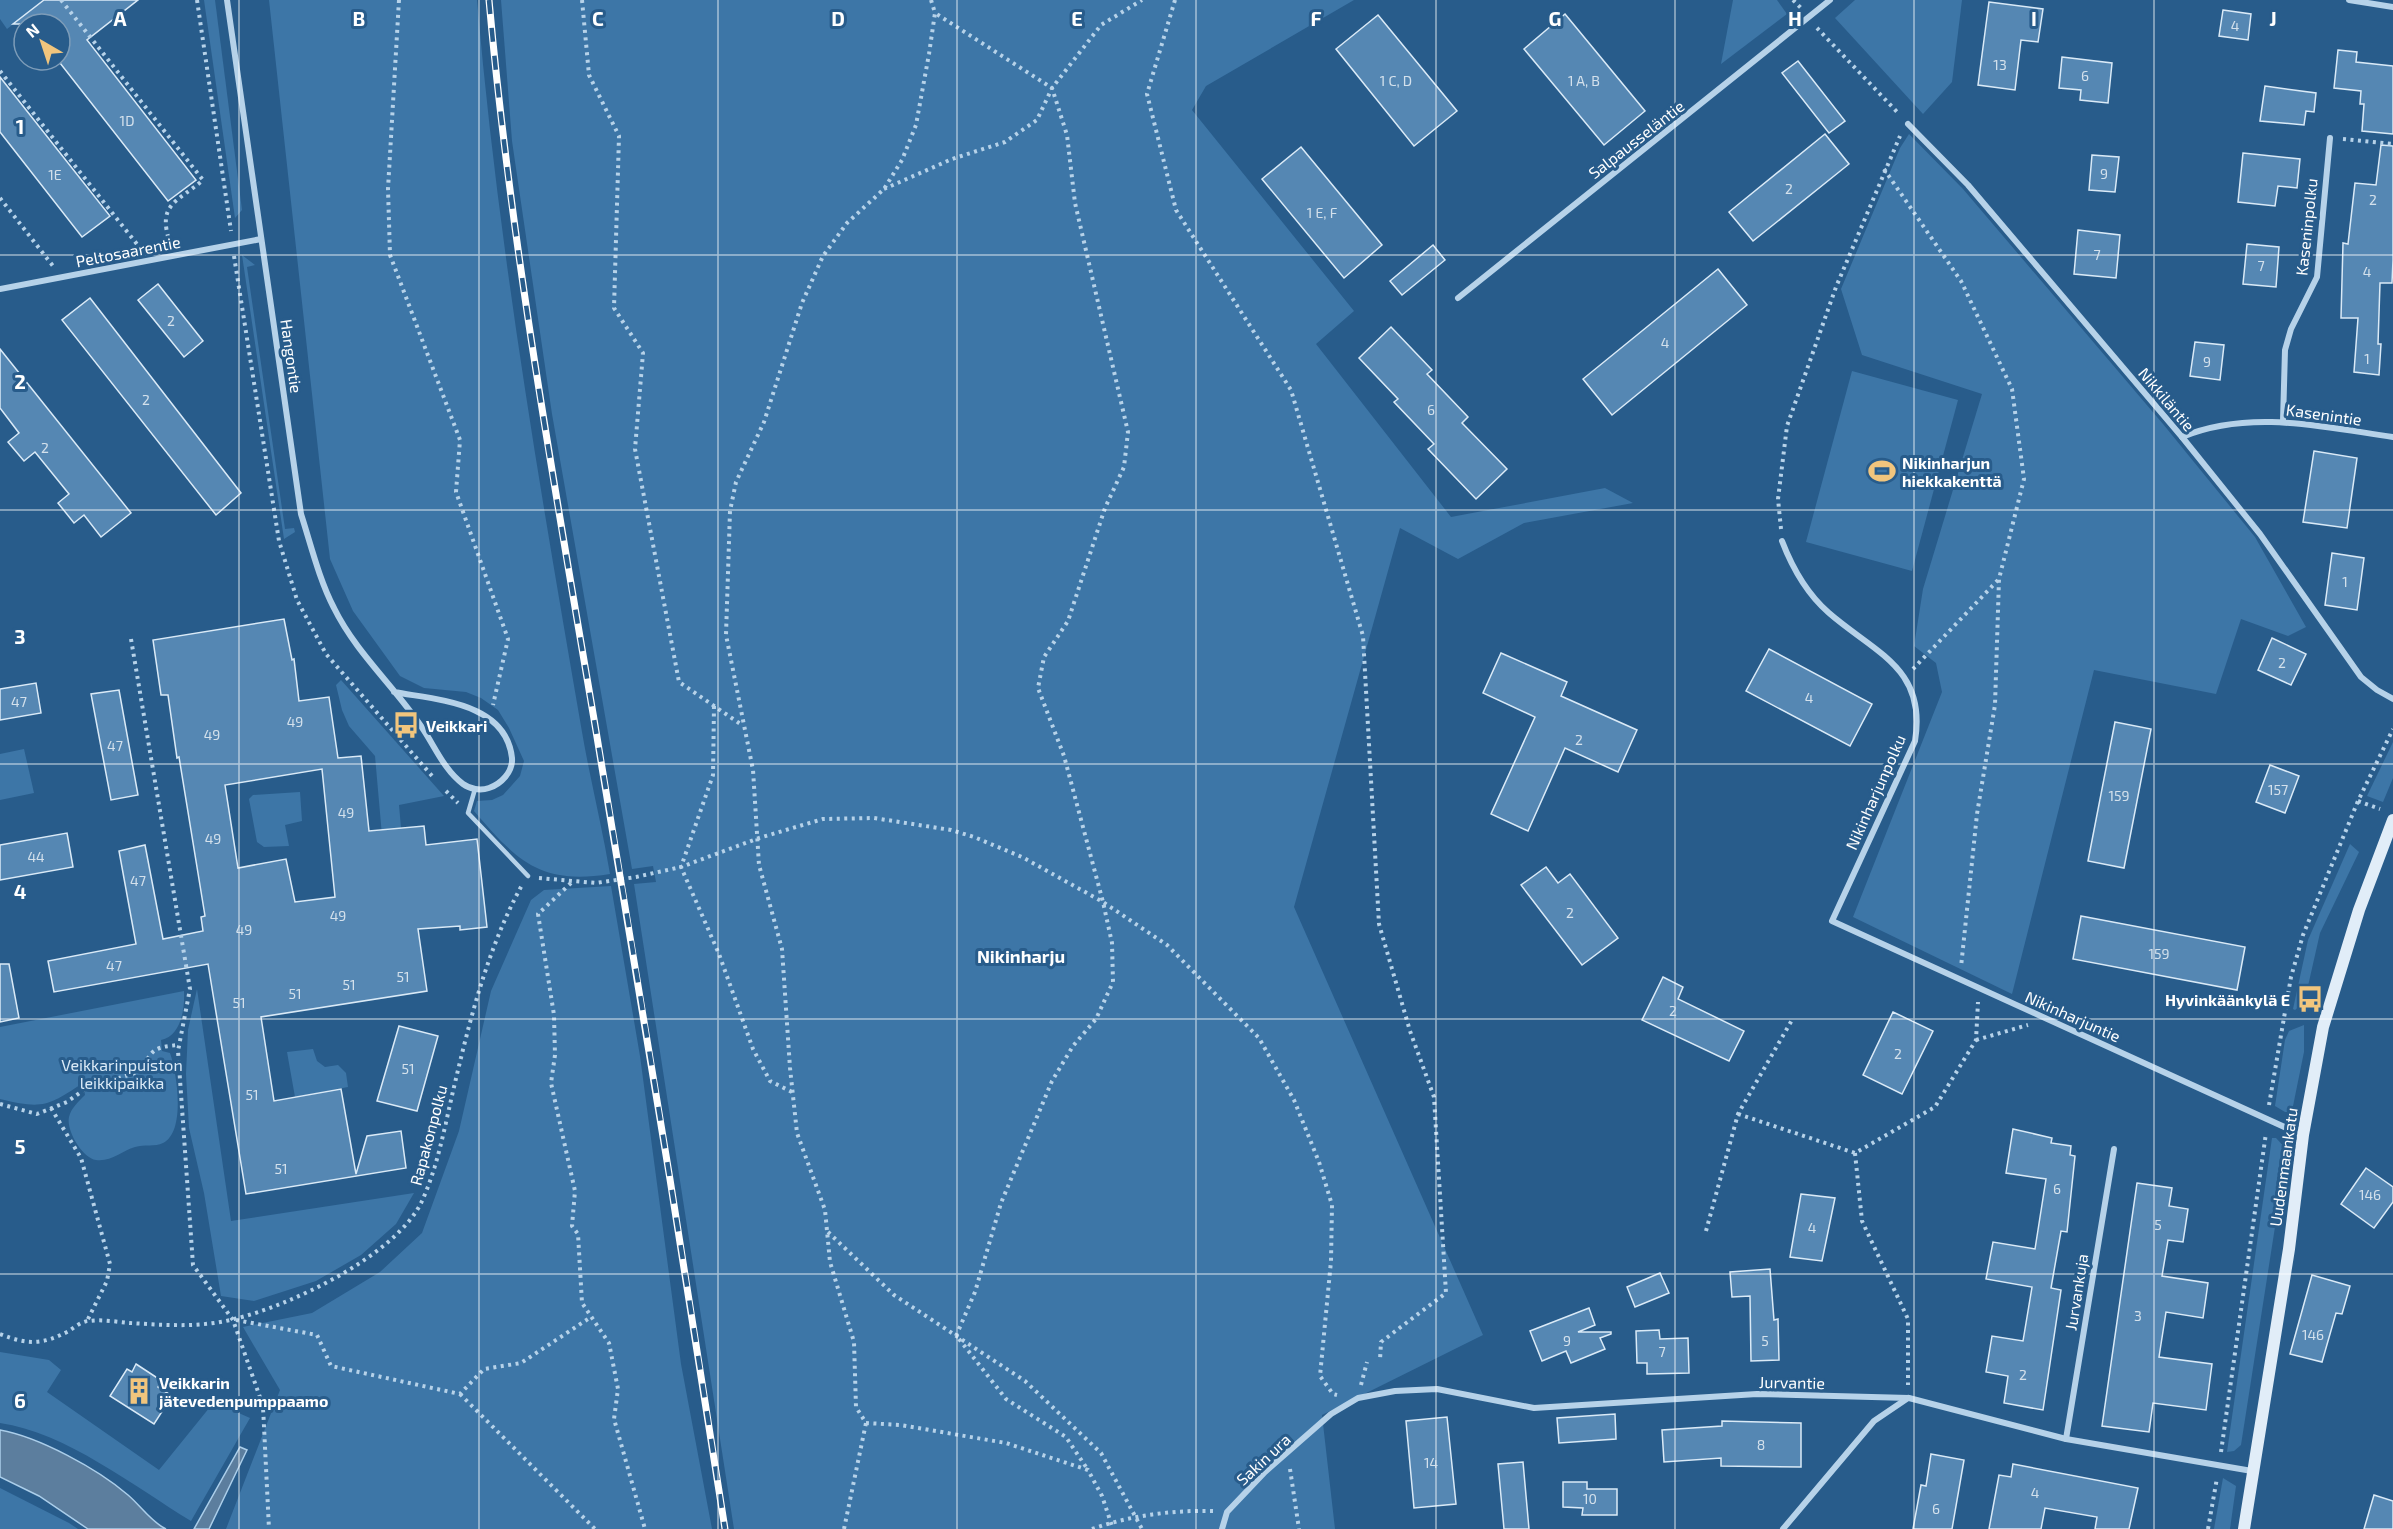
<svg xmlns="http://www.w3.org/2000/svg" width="2393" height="1529" font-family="'Exo 2',sans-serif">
<rect width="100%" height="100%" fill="#285c8b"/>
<g fill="#3d76a7">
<path d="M0,0H44L7,29L0,19Z"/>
<path d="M204,0H215L242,210L235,218Z"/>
<path d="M269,0H477C498,245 540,489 582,732C590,779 602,826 610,874C540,885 517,861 474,811L477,801L492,800L503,795L520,776L524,761L509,728L498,710L481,698L466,692L424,688L400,676L353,611L330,559Z"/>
<path d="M501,0H1354L1206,86L1192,110L1354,311L1316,344L1451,517L1605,488L1633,503L1524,523L1458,559L1400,528L1294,907L1483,1335L1322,1415L1335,1529H734L634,884L656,882L653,866L632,869L552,414L512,141Z"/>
<path d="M1733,0H1777L1787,14L1721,64Z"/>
<path d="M1855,0H1962L1952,82L1923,114L1835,18Z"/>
<path d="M1909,134L1963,189L2163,424L2255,537L2306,627L2288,636L2241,619L2216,694L2094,670L2012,994L1853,917L1942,692L1936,663L1914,646L1923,589L1982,394L1862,355L1841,289L1900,148Z"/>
<path d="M242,255L255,265L247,267L285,529L294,528L295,532L284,539Z"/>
<path d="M1852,371L1958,400L1912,571L1806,542Z"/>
<path d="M341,680L444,796L399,805L410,930L389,915L375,756L349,726L342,710L336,685Z"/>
<path d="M2393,742V778L2383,802L2367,796Z"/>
<path d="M24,749L34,793L0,800V754Z"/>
<path d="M300,792L302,821L285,825L289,846L264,847L257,842L249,799L253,795Z"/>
<path d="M2350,844L2359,852L2320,933L2308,986L2303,985L2299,1000L2305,1002L2295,1010L2293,1009L2308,940Z"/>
<path d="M611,886L640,1056L681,1364L712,1529H226L280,1390L243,1327L312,1313L380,1272L422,1233L459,1131L491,991L531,900L544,890Z"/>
<path d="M197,989L231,1221L414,1193L396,1224L361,1255L316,1281L254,1301L221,1296L204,1193L189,1128L186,1074L188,1030Z"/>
<path d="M184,991C185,1009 181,1036 161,1040L162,1051L170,1053C177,1073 186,1132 163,1143C155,1147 144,1144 135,1147C122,1151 111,1162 96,1160C82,1158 66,1130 69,1117C71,1108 79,1101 85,1095L83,1083C47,1107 42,1109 0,1099V1027Z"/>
<path d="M2304,1025V1052L2293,1106L2289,1112H2285L2275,1106L2285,1040L2289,1031Z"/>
<path d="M313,1049L317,1061L325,1067L338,1065L346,1073L348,1087L295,1097L287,1052Z"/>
<path d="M2272,1138H2276L2287,1150L2241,1445L2234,1451L2227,1452Z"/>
<path d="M0,1352L49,1360L61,1370L47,1392L159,1470L214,1402L250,1418L191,1521C135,1487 65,1432 0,1423Z"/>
<path d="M2223,1478L2236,1486L2230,1529H2214Z"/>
<path d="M0,1488L69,1523L78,1529H0Z"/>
</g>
<g fill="#5c7e9e" stroke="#abceea" stroke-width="1.5">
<path d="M0,1430C39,1437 98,1469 128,1495C141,1506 151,1522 166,1529H88L39,1496L0,1477Z"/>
<path d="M240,1447L247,1450L209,1529H194Z"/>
</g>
<g fill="#5587b3" stroke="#daeaf7" stroke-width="1.5" fill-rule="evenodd">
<path d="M44,0H138L87,40L196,180L168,201L60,63V24H13Z"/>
<path d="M1989,2L2043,9L2038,42L2021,40L2015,90L1978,85Z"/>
<path d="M2223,10L2251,14L2248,40L2219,36Z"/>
<path d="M1565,14L1645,111L1604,145L1524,49Z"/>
<path d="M1378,15L1457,111L1414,146L1336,49Z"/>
<path d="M2338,50L2357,52L2356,62L2393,66V134L2362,131L2364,104H2360L2361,91L2334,88Z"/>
<path d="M2062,57L2112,63L2108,103L2080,100L2081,90L2059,88Z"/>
<path d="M1798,61L1845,121L1829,133L1782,73Z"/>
<path d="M0,77L110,216L82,237L0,132Z"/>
<path d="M2265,86L2316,93L2314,112L2306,111L2304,125L2260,121Z"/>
<path d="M1825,134L1849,164L1753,241L1729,212Z"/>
<path d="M2381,145L2393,146V260L2392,283H2380L2378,344H2381L2379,375L2354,372L2358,318H2341L2343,243L2348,244L2355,183L2376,185Z"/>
<path d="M1301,147L1382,245L1344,278L1262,179Z"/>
<path d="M2243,153L2300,159L2297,188L2278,186L2275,206L2238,202Z"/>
<path d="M2092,155L2119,157L2115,192L2089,190Z"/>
<path d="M2078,230L2120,235L2116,278L2074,274Z"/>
<path d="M2247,244L2279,247L2276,287L2243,284Z"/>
<path d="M1433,245L1445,260L1402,295L1390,281Z"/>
<path d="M1718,269L1747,305L1612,415L1583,379Z"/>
<path d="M158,284L203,341L184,357L138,300Z"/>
<path d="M90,298L241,493L216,515L62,320Z"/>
<path d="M1391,327L1432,370L1427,374L1468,417L1462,423L1507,469L1476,499L1428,449L1434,444L1394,402L1398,399L1359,358Z"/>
<path d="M2195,342L2224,345L2220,380L2190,376Z"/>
<path d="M0,349L131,513L101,537L84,515L74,523L58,503L69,494L35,452L24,461L8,442L19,433L0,408Z"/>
<path d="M2314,451L2357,458L2347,528L2303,522Z"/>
<path d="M2332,553L2364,558L2357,610L2325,605Z"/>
<path d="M284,619L292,660L294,659L299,701L329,697L338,758L361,756L369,831L424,826L426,845L477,839L487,927L460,930V926L418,929L427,991L261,1017L274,1101L341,1089L356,1174L367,1136L401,1131L406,1168L246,1194L208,964L54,992L48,961L136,944L119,851L145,845L163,939L203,931L201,917L205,916L179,757L177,758L168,695H161L153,640ZM322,769L335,897L295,902L286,859L238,868L225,785Z"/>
<path d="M2272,638L2306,654L2291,685L2258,670Z"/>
<path d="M1769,649L1872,704L1850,746L1746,691Z"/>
<path d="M1501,653L1567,682L1561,696L1637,730L1618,772L1565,748L1528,831L1491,814L1535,717L1483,693Z"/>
<path d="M36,683L41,713L0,720V689Z"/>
<path d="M119,690L138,795L111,800L91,694Z"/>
<path d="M2115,722L2151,729L2124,868L2088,861Z"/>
<path d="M2270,765L2299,776L2285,813L2256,802Z"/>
<path d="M67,833L73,867L0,880V845Z"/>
<path d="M1546,867L1558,883L1570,874L1618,938L1582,965L1521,885Z"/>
<path d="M2081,916L2245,947L2237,990L2073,959Z"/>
<path d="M0,964H9L19,1018L0,1022Z"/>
<path d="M1663,977L1683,987L1678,999L1744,1031L1729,1061L1642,1020Z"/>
<path d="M1893,1012L1933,1031L1902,1094L1863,1075Z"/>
<path d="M399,1026L438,1036L417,1111L377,1101Z"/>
<path d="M2013,1129L2052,1138L2051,1143L2071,1146L2070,1155L2075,1156L2067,1232L2061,1231L2051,1288L2061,1290L2043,1410L2004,1403L2008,1376L1986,1372L1992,1336L2023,1341L2032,1287L1986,1279L1993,1242L2035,1249L2046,1179L2006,1173Z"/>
<path d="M2366,1168L2393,1187V1202L2374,1228L2341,1204Z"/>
<path d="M2137,1183L2172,1188L2169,1206L2188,1209L2183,1242L2168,1240L2162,1276L2208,1283L2203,1318L2166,1312L2159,1357L2212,1364L2206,1410L2153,1403L2149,1432L2102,1426Z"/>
<path d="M1801,1194L1835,1198L1822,1261L1790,1257Z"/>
<path d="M1770,1269L1774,1320L1778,1319L1779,1360L1751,1361L1750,1296L1732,1297L1730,1272Z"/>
<path d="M1660,1273L1669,1293L1635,1307L1627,1287Z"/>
<path d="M2312,1275L2350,1286L2342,1314L2336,1313L2322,1362L2290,1354Z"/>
<path d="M1589,1308L1595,1325L1578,1332H1611V1334L1600,1338L1605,1349L1571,1363L1566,1351L1542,1361L1530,1331Z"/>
<path d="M1659,1330L1660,1339L1688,1338L1689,1373L1647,1374V1363H1637L1636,1331Z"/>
<path d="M136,1364L162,1381L158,1387L172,1396L154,1424L110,1396L127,1369L132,1372Z"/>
<path d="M1615,1414L1616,1439L1559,1443L1557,1418Z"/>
<path d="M1447,1417L1456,1504L1414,1508L1406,1421Z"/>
<path d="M1722,1421L1801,1423V1467L1721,1466V1458L1664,1462L1662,1430L1722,1426Z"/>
<path d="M1931,1454L1964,1460L1952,1529H1913L1921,1485L1926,1486Z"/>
<path d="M1523,1462L1529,1529H1504L1498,1464Z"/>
<path d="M2013,1464L2138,1488L2129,1529H2095L2097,1517L2045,1508L2041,1529H1989L1999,1475L2011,1477Z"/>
<path d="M1563,1482H1587V1489H1617V1515H1582L1583,1508L1563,1507Z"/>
<path d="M2374,1495L2393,1501V1529H2364Z"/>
</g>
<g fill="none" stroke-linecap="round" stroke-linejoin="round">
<g stroke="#b6d2e9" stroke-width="4" stroke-dasharray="3 4.5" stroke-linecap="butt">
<path d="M61,0L203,180C176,203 157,204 170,243"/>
<path d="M197,0L231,231"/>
<path d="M399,0L388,189L390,255L460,440L456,492L508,639L493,705"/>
<path d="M582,0L589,75L619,136L614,308L643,353L635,449L679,682L742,725"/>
<path d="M931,0L935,13L929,54L916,125L902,160L884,189L847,223L823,256L802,303L764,422L736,482L730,511L726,635L753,770L759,865L782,949L790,1068L797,1133L825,1210L830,1262L854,1342L856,1407L866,1423L900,1425L1006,1443L1088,1470L1102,1496L1113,1529"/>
<path d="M1175,0L1147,94L1176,210L1291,390L1363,636L1379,924L1410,1031L1434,1097L1446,1293L1381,1342L1380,1360"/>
<path d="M1793,0L1801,8"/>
<path d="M1817,28L1899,114"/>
<path d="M0,71L140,248"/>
<path d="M2343,139L2393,144"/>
<path d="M1884,169L1961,281L2012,389L2024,479L1999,579L1995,705L1977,814L1961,967"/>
<path d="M884,189L952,159L1005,142L1037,120L1052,88L935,13"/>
<path d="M0,198L53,266"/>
<path d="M234,256L279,541L297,600L326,654L433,777"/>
<path d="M1781,529L1778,499L1787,426L1836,287L1900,136"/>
<path d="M131,639L190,989L178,1051L193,1265L233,1320L263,1406L269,1529"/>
<path d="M1913,669L1999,579"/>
<path d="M714,706L713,775L681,867L719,954L753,1049L770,1081L792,1092"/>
<path d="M446,791L458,803"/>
<path d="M2358,801L2380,809"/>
<path d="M539,878L596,883L636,877L681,867L759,838L823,819L874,818L951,830L974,837L1022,857L1103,902L1167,945L1259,1038L1294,1100L1319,1162L1332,1205L1331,1261L1320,1376L1333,1394L1337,1395"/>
<path d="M571,883L538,914L554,1015L555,1055L551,1083L575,1191L572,1226L578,1234L582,1303L609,1343L618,1389L614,1419L645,1529"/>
<path d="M1976,1040L2028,1025"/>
<path d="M0,1104L37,1114L67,1102L85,1089L141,1071C152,1049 154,1047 179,1045"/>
<path d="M2269,1105L2291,977L2303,935L2358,801L2393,729"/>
<path d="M51,1108L81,1158L110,1264L107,1281L87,1321"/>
<path d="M1738,1114L1855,1153L1935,1107L1976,1040L1978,1002"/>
<path d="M1855,1153L1862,1221L1908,1319V1385"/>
<path d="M1706,1231L1738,1114L1792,1020"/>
<path d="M828,1232L894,1295L1025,1381L1101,1453L1142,1529"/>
<path d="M236,1320L317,1335L331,1366L460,1394L484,1369L521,1363L591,1317"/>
<path d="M0,1334C28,1345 42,1345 69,1331C75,1327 82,1321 89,1321C102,1319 117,1322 130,1323C164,1325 200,1328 234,1319C290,1306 397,1255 422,1201C438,1166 445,1125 454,1087C470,1019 488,947 522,885"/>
<path d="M956,1336L975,1292L1001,1203L1052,1081L1073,1046L1096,1019L1113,982L1112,943L1103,902L1064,756L1038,688L1044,657L1068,621L1105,508L1124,467L1128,432L1075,203L1067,135L1052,88L1101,25L1142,0"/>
<path d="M959,1339L1006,1399L1066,1437L1088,1470"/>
<path d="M1361,1385L1367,1362"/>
<path d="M460,1394L595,1529"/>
<path d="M2221,1452L2266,1133"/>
<path d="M1290,1469L1299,1529"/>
<path d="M844,1529L866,1423"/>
<path d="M1092,1529C1132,1515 1173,1510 1215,1511"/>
<path d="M2208,1529L2217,1478"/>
</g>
<path stroke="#b6d2e9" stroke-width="4.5" d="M475,789L468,813L528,876"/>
<g stroke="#b6d2e9" stroke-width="6">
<path d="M227,0L301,514C311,545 319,579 334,608C356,653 396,688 423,729C435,747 445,771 463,784C470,789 480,791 489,788C501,784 513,772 512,758C506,702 436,700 394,692"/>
<path d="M2349,0L2393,7"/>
<path d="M1908,124L1968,185L2182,437L2260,534L2361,677L2377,690L2393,699"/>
<path d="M0,289L261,239"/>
<path d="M1458,298L1830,0"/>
<path d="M2283,421L2285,350L2291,329L2317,277L2330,138"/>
<path d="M2182,437C2250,409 2323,427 2393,437"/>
<path d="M1782,541C1792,567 1807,594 1829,613C1875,653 1927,668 1915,741L1832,921L2302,1135"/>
<path d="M2066,1439L2114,1149"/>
<path d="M1222,1529L1227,1512L1265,1472L1331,1414L1358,1398L1395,1391L1437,1389L1534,1408L1757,1394L1909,1398L2066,1439L2252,1471"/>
<path d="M1783,1529L1874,1421L1908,1398"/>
</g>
<path stroke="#e1edf8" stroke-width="12" d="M2244,1529L2289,1249L2303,1135L2323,1027L2359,910L2393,820"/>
<defs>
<path id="rail" d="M489,0C511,246 555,488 596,731C641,996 684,1263 725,1529"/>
</defs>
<use href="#rail" stroke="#fff" stroke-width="7"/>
<use href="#rail" stroke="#285c8b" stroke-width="4.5" stroke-dasharray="14" stroke-linecap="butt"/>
</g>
<path fill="none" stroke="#fff" stroke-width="1.5" stroke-opacity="0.55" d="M239,0V1529M479,0V1529M718,0V1529M957,0V1529M1196,0V1529M1436,0V1529M1675,0V1529M1914,0V1529M2154,0V1529M0,255H2393M0,510H2393M0,764H2393M0,1019H2393M0,1274H2393"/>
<defs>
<symbol id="stadium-bare" viewBox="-9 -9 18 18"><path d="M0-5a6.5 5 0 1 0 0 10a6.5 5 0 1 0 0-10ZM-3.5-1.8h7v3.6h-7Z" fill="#f1c57d" stroke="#285c8b" stroke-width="2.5" paint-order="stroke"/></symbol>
<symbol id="bus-bare" viewBox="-9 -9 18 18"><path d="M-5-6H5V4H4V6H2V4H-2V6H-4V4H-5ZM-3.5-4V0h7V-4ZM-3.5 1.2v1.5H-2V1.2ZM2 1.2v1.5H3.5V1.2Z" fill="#f1c57d" stroke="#285c8b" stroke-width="2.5" paint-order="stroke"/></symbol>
<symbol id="building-bare" viewBox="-9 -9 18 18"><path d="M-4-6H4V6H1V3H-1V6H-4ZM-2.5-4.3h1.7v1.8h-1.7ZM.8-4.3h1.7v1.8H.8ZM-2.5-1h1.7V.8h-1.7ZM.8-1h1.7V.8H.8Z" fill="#f1c57d" stroke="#285c8b" stroke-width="2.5" paint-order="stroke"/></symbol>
</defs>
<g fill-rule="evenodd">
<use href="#stadium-bare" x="1863" y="452" width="38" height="38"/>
<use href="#bus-bare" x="387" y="706" width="38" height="38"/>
<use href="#bus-bare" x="2291" y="980" width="38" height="38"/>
<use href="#building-bare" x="120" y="1372" width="38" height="38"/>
</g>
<g text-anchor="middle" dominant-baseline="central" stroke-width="6" stroke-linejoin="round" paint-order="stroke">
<g font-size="14" fill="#d4e1ec">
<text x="2235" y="25">4</text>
<text x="2000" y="64">13</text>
<text x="2085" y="75">6</text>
<text x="1396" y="80">1 C, D</text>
<text x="1584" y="80">1 A, B</text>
<text x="127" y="120">1D</text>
<text x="2104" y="173">9</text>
<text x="55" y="174">1E</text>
<text x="1789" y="188">2</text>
<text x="2373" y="199">2</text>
<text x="1322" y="212">1 E, F</text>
<text x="2097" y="254">7</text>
<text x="2261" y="265">7</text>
<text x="2367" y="271">4</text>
<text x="171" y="320">2</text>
<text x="1665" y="342">4</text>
<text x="2367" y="358">1</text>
<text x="2207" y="361">9</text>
<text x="146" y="399">2</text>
<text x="1431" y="409">6</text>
<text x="45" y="447">2</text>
<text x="2345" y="581">1</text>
<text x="2282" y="662">2</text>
<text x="1809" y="697">4</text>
<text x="19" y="701">47</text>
<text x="295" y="721">49</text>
<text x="212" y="734">49</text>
<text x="1579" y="739">2</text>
<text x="115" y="745">47</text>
<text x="2278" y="789">157</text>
<text x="2119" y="795">159</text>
<text x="346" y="812">49</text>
<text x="213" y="838">49</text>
<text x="36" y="856">44</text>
<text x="138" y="880">47</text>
<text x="1570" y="912">2</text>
<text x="338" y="915">49</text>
<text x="244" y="929">49</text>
<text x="2159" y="953">159</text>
<text x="114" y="965">47</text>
<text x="403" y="976">51</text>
<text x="349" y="984">51</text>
<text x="295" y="993">51</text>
<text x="239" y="1002">51</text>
<text x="1673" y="1010">2</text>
<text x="1898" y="1053">2</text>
<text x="408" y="1068">51</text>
<text x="252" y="1094">51</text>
<text x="281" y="1168">51</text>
<text x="2057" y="1188">6</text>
<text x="2370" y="1194">146</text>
<text x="2158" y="1224">5</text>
<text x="1812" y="1227">4</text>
<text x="2138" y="1315">3</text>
<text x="2313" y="1334">146</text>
<text x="1567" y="1340">9</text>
<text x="1765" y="1340">5</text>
<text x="1662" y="1351">7</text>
<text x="2023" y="1374">2</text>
<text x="1761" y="1444">8</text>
<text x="1431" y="1462">14</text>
<text x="2035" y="1492">4</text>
<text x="1590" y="1498">10</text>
<text x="1936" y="1508">6</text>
</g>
<g font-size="16" fill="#fff" stroke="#285c8b">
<text transform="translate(1636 139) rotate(-38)">Salpausseläntie</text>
<text transform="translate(2306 227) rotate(-84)">Kaseninpolku</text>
<text transform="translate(128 251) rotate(-11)">Peltosaarentie</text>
<text transform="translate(292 356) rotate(82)">Hangontie</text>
<text transform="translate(2167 399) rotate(50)">Nikkiläntie</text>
<text transform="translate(2324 414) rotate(8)">Kasenintie</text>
<text transform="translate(1875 792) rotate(-66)">Nikinharjunpolku</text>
<text transform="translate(2073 1016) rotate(24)">Nikinharjuntie</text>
<text transform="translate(428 1135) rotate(-75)">Rapakonpolku</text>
<text transform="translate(2283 1167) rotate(-82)">Uudenmaankatu</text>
<text transform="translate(2076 1292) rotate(-81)">Jurvankuja</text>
<text transform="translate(1792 1382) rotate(1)">Jurvantie</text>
<text transform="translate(1263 1459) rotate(-43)">Sakin ura</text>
</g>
<g font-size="16" font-weight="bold" fill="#fff" stroke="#285c8b" text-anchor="start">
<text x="1902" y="462">Nikinharjun<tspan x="1902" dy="18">hiekkakenttä</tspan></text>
<text x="426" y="725">Veikkari</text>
<text x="2290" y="999" text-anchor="end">Hyvinkäänkylä E</text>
<text x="159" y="1382">Veikkarin<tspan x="159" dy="18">jätevedenpumppaamo</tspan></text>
</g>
<g font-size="16" fill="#daeaf7" stroke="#285c8b">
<text x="122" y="1064">Veikkarinpuiston<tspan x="122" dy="18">leikkipaikka</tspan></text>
</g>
<g font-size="18" font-weight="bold" fill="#fff" stroke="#285c8b">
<text x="1021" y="956">Nikinharju</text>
</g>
</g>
<g font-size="20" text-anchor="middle" font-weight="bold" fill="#fff" stroke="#285c8b" stroke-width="6" stroke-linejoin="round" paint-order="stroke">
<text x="120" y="26">A</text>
<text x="359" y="26">B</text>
<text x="598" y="26">C</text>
<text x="838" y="26">D</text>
<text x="1077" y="26">E</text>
<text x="1316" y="26">F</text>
<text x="1555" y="26">G</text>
<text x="1795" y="26">H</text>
<text x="2034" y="26">I</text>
<text x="2273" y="26">J</text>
<text x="20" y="134">1</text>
<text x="20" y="389">2</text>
<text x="20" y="644">3</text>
<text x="20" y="899">4</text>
<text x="20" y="1154">5</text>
<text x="20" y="1408">6</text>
</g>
<g transform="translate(42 42) rotate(321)"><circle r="28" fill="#285c8b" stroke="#7e9db9" stroke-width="1.5"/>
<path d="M0-4.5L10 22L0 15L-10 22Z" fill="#f1c57d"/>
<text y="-9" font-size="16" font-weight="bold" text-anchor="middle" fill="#ffffff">N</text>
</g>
</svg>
